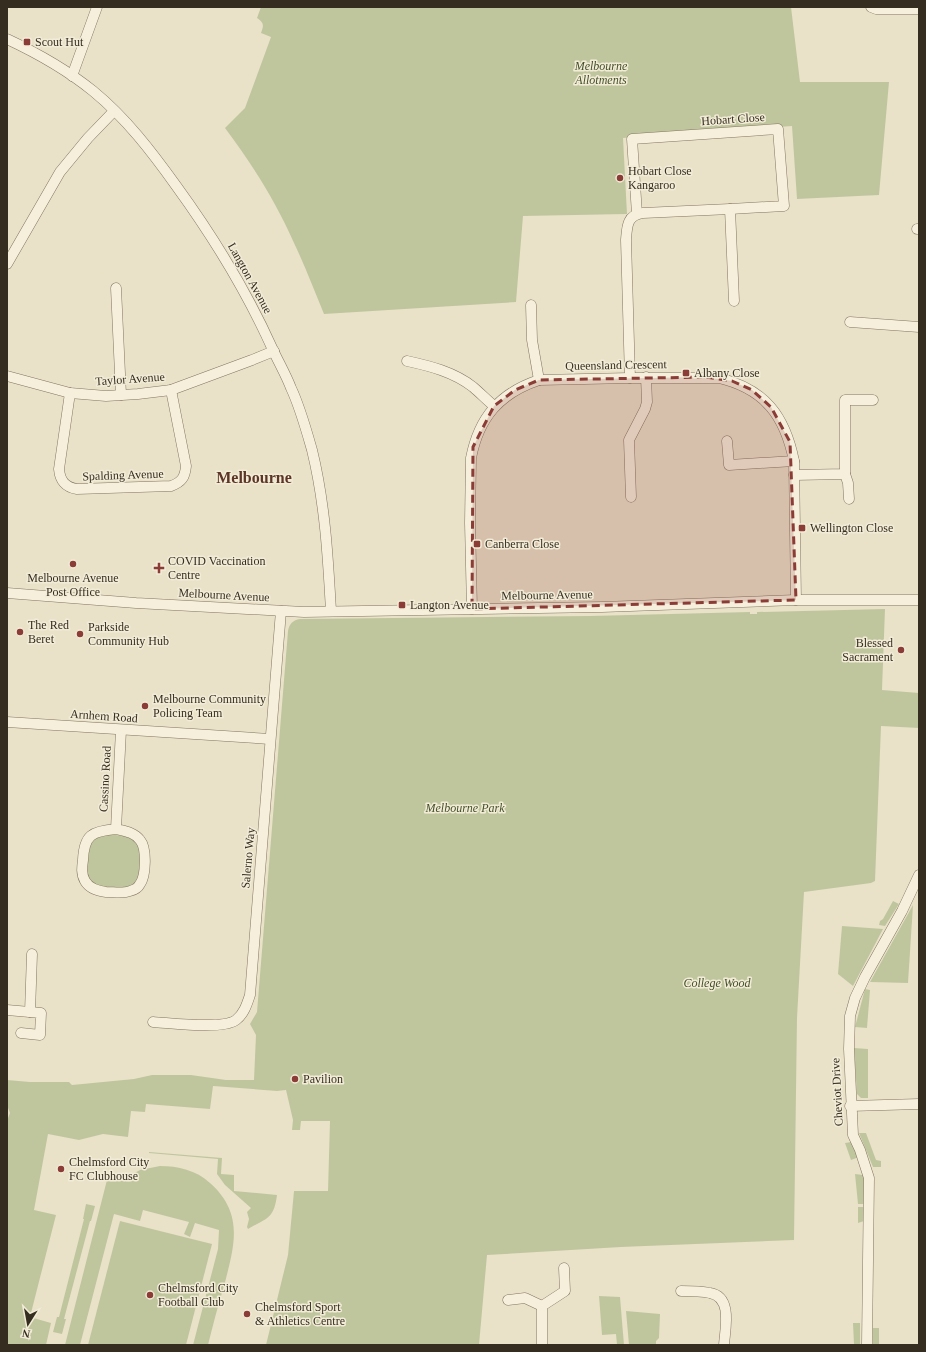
<svg xmlns="http://www.w3.org/2000/svg" width="926" height="1352" font-family="Georgia,serif">
<rect width="100%" height="100%" fill="#e9e2c9"/>
<g fill="#bfc69e">
<path d="M261,7H791L800,82H889L879,195L797,199L792,126L623,138L627,214L523,216L516,302L324,314C314,290 305,266 294,243C276,202 252,164 225,128L245,108L271,37L261,33C264,25 264,23 257,18Z"/>
<path d="M885,609L882,690L919,693V728L881,726L875,881L871,883L804,892L797,1018L794,1240L621,1247L487,1255L479,1345H266L288,1255L294,1191H328L330,1121H301L300,1130H292L293,1120L286,1090L277,1091L213,1086L210,1109L146,1104L145,1112L131,1111L128,1137L103,1134L79,1140L48,1134L34,1210L56,1215L30,1317L51,1323L46,1345H7V1121L10,1113L7,1105V1080L30,1082H69L72,1085L134,1079L152,1075H191L226,1080H254L256,1035L250,1024L257,1012L288,631C289,624 293,620 300,619L590,616L750,612V614H757V612Z"/>
<path d="M105,834L126,836L136,841L141,853L140,874L135,884L127,888H101L92,884L87,876L88,848L95,838Z"/>
<path d="M893,901L899,904L885,926L879,925L880,921L883,919Z"/>
<path d="M913,905L908,983L870,982Z"/>
<path d="M842,926L883,929L853,986L838,974Z"/>
<path d="M865,989L870,990L867,1028L855,1027Z"/>
<path d="M854,1048L868,1049V1098H861L857,1094Z"/>
<path d="M859,1133H866L876,1160L881,1161V1167H873Z"/>
<path d="M851,1142L859,1157L851,1160L845,1143Z"/>
<path d="M149,1152L222,1158L221,1174L234,1175V1191L277,1195C274,1219 267,1218 248,1229L247,1227L249,1219L247,1212L251,1208L225,1185L217,1174L218,1159L149,1153Z"/>
<path d="M160,1166C178,1166 196,1170 210,1183C245,1214 234,1247 224,1286C218,1305 213,1325 208,1345H193L218,1249L219,1230L195,1223L190,1237L184,1234L189,1222L143,1210L140,1221L114,1214L80,1345H65L108,1176L122,1180L140,1170Z"/>
<path d="M855,1174L863,1175L865,1177V1204H858Z"/>
<path d="M86,1204L95,1206L91,1221H90L64,1319H66L62,1334L53,1332L57,1317H59L84,1219H83Z"/>
<path d="M858,1207H865L864,1221L858,1223Z"/>
<path d="M120,1221L212,1244L186,1345H88Z"/>
<path d="M599,1296L620,1297L624,1345H617L616,1334L602,1335Z"/>
<path d="M626,1311L660,1314L659,1338L656,1341V1345H629Z"/>
<path d="M853,1323H860V1345H854Z"/>
<rect x="873" y="1328" width="6" height="17"/>
</g>
<g fill="none" stroke-linecap="round" stroke-linejoin="round">
<defs>
<g id="minor">
<path d="M871,7L876,9H919"/>
<path d="M7,39C37,53 67,70 93,91C126,118 152,152 177,187C214,238 247,292 273,350C279,363 286,375 291,388C300,407 306,429 312,450C325,503 328,557 331,611"/>
<path d="M72,76L97,7"/>
<path d="M637,214L632,139L778,129L784,206L730,209L734,301"/>
<path d="M917,229H919"/>
<path d="M7,264L60,172L88,138L114,111"/>
<path d="M116,288L121,395"/>
<path d="M531,305L532,340L539,380"/>
<path d="M850,322L919,327"/>
<path d="M407,361C430,366 454,372 473,387C480,393 487,400 494,406"/>
<path d="M7,376L70,393L106,396L138,394L171,390L252,360L274,351"/>
<path d="M630,378L626,240C627,226 627,215 643,213L730,209"/>
<path d="M70,393L59,469C60,481 65,487 77,489L171,486C182,482 185,477 186,466L171,390"/>
<path d="M727,441L729,465L794,461"/>
<path d="M845,474L848,483L849,499"/>
<path d="M794,475L845,474V400H873"/>
<path d="M631,497L629,440L645,409L647,402L646,377"/>
<path d="M7,593L136,603L304,612L602,607L796,600H919"/>
<path d="M472,609L470,523L471,458C479,417 500,393 539,380L630,378H719C765,389 785,416 794,461L796,600"/>
<path d="M7,722L270,739"/>
<path d="M116,829C124,831 134,832 140,840C147,848 146,876 140,884C138,888 134,890 130,891C123,894 114,892 106,892C98,891 89,888 85,881C81,874 82,867 83,860C84,835 92,831 116,829L121,730"/>
<path d="M7,1010L41,1013L40,1035L21,1033"/>
<path d="M30,1012L32,954"/>
<path d="M153,1022C171,1023 223,1030 236,1020C244,1014 247,1004 250,995L281,611"/>
<path d="M850,1106L919,1104"/>
<path d="M681,1291C691,1291 701,1291 710,1293C733,1297 725,1329 724,1345"/>
<path d="M508,1300L525,1298L542,1306V1345"/>
<path d="M542,1306L565,1291L564,1268"/>
<path d="M867,1345L869,1178L860,1150L853,1135L849,1049L850,1016L855,998L865,977L902,911L919,875"/>
</g>
</defs>
<use href="#minor" stroke="#847560" stroke-width="11"/>
<use href="#minor" stroke="#f5efdb" stroke-width="10"/>
</g>
<path fill="#8b3c37" fill-opacity="0.2" stroke="#8b3c37" stroke-width="3" stroke-dasharray="8 5" stroke-linejoin="round" d="M706,377L732,381L752,390L771,407L790,442L796,600L472,609L473,447L494,406L515,390L539,380Z"/>
<g fill="#8b3c37" stroke="#f2ecd7" stroke-width="1.5">
<rect x="23" y="38" width="8" height="8" rx="2"/>
<circle cx="620" cy="178" r="4"/>
<rect x="682" y="369" width="8" height="8" rx="2"/>
<rect x="798" y="524" width="8" height="8" rx="2"/>
<rect x="473" y="540" width="8" height="8" rx="2"/>
<circle cx="73" cy="564" r="4"/>
<path d="M157 562h4v4h4v4h-4v4h-4v-4h-4v-4h4z"/>
<rect x="398" y="601" width="8" height="8" rx="2"/>
<circle cx="20" cy="632" r="4"/>
<circle cx="80" cy="634" r="4"/>
<circle cx="901" cy="650" r="4"/>
<circle cx="145" cy="706" r="4"/>
<circle cx="295" cy="1079" r="4"/>
<circle cx="61" cy="1169" r="4"/>
<circle cx="150" cy="1295" r="4"/>
<circle cx="247" cy="1314" r="4"/>
</g>
<g text-anchor="middle" dominant-baseline="central" stroke-width="3" stroke-linejoin="round" paint-order="stroke">
<g font-size="12" fill="#362d21" stroke="#f2ecd7" text-anchor="start">
<text x="35" y="42">Scout Hut</text>
<text x="628" y="171">Hobart Close<tspan x="628" dy="14">Kangaroo</tspan></text>
<text x="694" y="373">Albany Close</text>
<text x="810" y="528">Wellington Close</text>
<text x="485" y="544">Canberra Close</text>
<text x="168" y="561">COVID Vaccination<tspan x="168" dy="14">Centre</tspan></text>
<text x="73" y="578" text-anchor="middle">Melbourne Avenue<tspan x="73" dy="14">Post Office</tspan></text>
<text x="410" y="605">Langton Avenue</text>
<text x="28" y="625">The Red<tspan x="28" dy="14">Beret</tspan></text>
<text x="88" y="627">Parkside<tspan x="88" dy="14">Community Hub</tspan></text>
<text x="893" y="643" text-anchor="end">Blessed<tspan x="893" dy="14">Sacrament</tspan></text>
<text x="153" y="699">Melbourne Community<tspan x="153" dy="14">Policing Team</tspan></text>
<text x="303" y="1079">Pavilion</text>
<text x="69" y="1162">Chelmsford City<tspan x="69" dy="14">FC Clubhouse</tspan></text>
<text x="158" y="1288">Chelmsford City<tspan x="158" dy="14">Football Club</tspan></text>
<text x="255" y="1307">Chelmsford Sport<tspan x="255" dy="14">&amp; Athletics Centre</tspan></text>
</g>
<g font-size="12" font-style="italic" fill="#44502a" stroke="#f2ecd7">
<text x="601" y="66">Melbourne<tspan x="601" dy="14">Allotments</tspan></text>
<text x="465" y="808">Melbourne Park</text>
<text x="717" y="983">College Wood</text>
</g>
<g font-size="12" fill="#362d21" stroke="#f2ecd7">
<text transform="translate(733 119) rotate(-4)">Hobart Close</text>
<text transform="translate(250 278) rotate(61)">Langton Avenue</text>
<text transform="translate(616 365) rotate(-1)">Queensland Crescent</text>
<text transform="translate(130 379) rotate(-4)">Taylor Avenue</text>
<text transform="translate(123 475) rotate(-2)">Spalding Avenue</text>
<text transform="translate(224 595) rotate(3)">Melbourne Avenue</text>
<text transform="translate(547 595) rotate(-1)">Melbourne Avenue</text>
<text transform="translate(104 716) rotate(4)">Arnhem Road</text>
<text transform="translate(105 779) rotate(-87)">Cassino Road</text>
<text transform="translate(248 858) rotate(-85)">Salerno Way</text>
<text transform="translate(837 1092) rotate(-93)">Cheviot Drive</text>
</g>
<g font-size="16" font-weight="bold" fill="#5d3526" stroke="#f2ecd7">
<text x="254" y="477">Melbourne</text>
</g>
</g>
<rect width="926" height="1352" fill="none" stroke="#362d21" stroke-width="16"/>
<g transform="translate(28 1324) rotate(191)" stroke="#f2ecd7" stroke-width="3" paint-order="stroke">
<path d="M0-3L7 15L0 10L-7 15Z" fill="#362d21"/>
<text y="-6" font-size="11" font-weight="bold" text-anchor="middle" fill="#362d21">N</text>
</g>
</svg>
